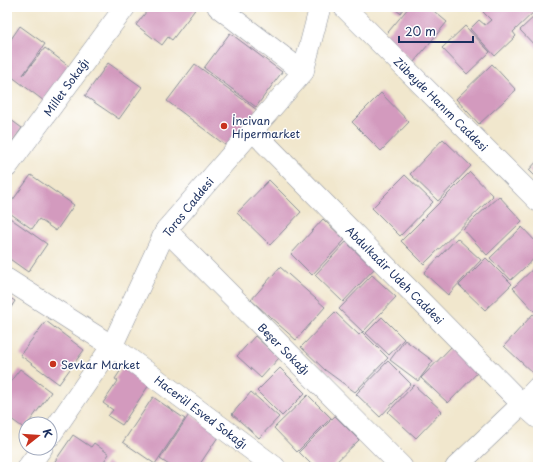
<svg xmlns="http://www.w3.org/2000/svg" width="545" height="474" font-family="'Playpen Sans',sans-serif">
<rect width="100%" height="100%" fill="#fff"/>
<filter id="ink" filterUnits="userSpaceOnUse"><feTurbulence type="fractalNoise" baseFrequency=".025" numOctaves="2"/><feDisplacementMap in="SourceGraphic" scale="8" xChannelSelector="R" yChannelSelector="G"/><feConvolveMatrix kernelMatrix="1 2 1 2 8 2 1 2 1" color-interpolation-filters="sRGB"/></filter>
<filter id="wash" filterUnits="userSpaceOnUse"><feTurbulence type="fractalNoise" baseFrequency=".012" numOctaves="4" result="noise"/><feDisplacementMap in="SourceGraphic" scale="16" xChannelSelector="R" yChannelSelector="G"/><feGaussianBlur stdDeviation="0.9" result="paint"/><feColorMatrix in="noise" values="0 0 0 0 0 0 0 0 0 0 0 0 0 0 0 0 0 1.4 0 .05"/><feComposite in="paint" operator="in"/></filter>
<g filter="url(#wash)">
<rect width="100%" height="100%" fill="#f1e7cd"/>
<g id="blocks">
<g fill="#d39abe">
<path d="M150,7H197L172,40L168,37L162,45L136,25Z"/>
<path d="M392,7H405L400,13Z"/>
<path d="M409,7H429L447,22L414,62L384,37Z"/>
<path d="M488,7H538V8L513,32L516,36L495,56L470,29L479,20L485,25L491,20L483,12Z"/>
<path d="M538,13V49L520,30Z"/>
<path d="M20,26L45,44L23,75L45,48L70,67L44,101L7,73V45Z"/>
<path d="M465,26L490,52L467,74L442,48Z"/>
<path d="M230,33L282,72L256,107L204,68Z"/>
<path d="M108,63L142,87L119,119L85,96Z"/>
<path d="M195,64L257,110L229,148L167,101Z"/>
<path d="M492,64L516,90L479,124L456,99Z"/>
<path d="M381,93L409,122L381,151L352,122Z"/>
<path d="M7,117L22,128L7,149Z"/>
<path d="M443,139L471,166L438,201L410,174Z"/>
<path d="M538,160V179L529,170Z"/>
<path d="M470,172L493,196L424,264L401,241Z"/>
<path d="M31,175L74,205L56,231L39,219L32,229L7,211V208Z"/>
<path d="M405,175L433,202L400,236L372,208Z"/>
<path d="M269,180L301,212L270,245L237,213Z"/>
<path d="M499,196L522,221L487,255L463,229Z"/>
<path d="M7,216L47,244L28,272L7,257Z"/>
<path d="M323,219L345,240L312,275L291,254Z"/>
<path d="M522,227L538,244V255L511,280L490,258Z"/>
<path d="M457,238L481,260L448,295L424,273Z"/>
<path d="M346,242L374,269L343,302L315,275Z"/>
<path d="M486,258L512,284L485,310L459,285Z"/>
<path d="M538,264V309L535,312L513,288Z"/>
<path d="M280,267L325,307L296,340L251,300Z"/>
<path d="M372,275L396,297L363,332L339,309Z"/>
<path d="M7,296L15,301L7,314Z"/>
<path d="M335,312L359,335L362,332L388,358L355,392L325,370L301,347Z"/>
<path d="M533,314L538,318V372L535,375L504,346Z"/>
<path d="M382,317L404,339L389,355L366,333Z"/>
<path d="M46,321L84,350L59,384L20,355Z"/>
<path d="M255,336L279,358L261,378L237,356Z"/>
<path d="M405,340L433,361L418,381L390,360Z"/>
<path d="M455,343L482,368L448,403L421,378Z"/>
<path d="M388,361L411,384L380,417L356,394Z"/>
<path d="M123,367L149,385L122,425L108,416L113,410L103,403L118,381L115,379Z"/>
<path d="M280,368L305,393L282,416L257,391Z"/>
<path d="M20,369L51,392L28,424H26V427L25,429L7,416V386Z"/>
<path d="M414,385L442,411L416,438L388,412Z"/>
<path d="M251,392L279,417L259,438L232,414Z"/>
<path d="M308,395L331,418L297,452L274,428Z"/>
<path d="M153,397L185,419L155,464L123,442Z"/>
<path d="M190,413L220,434L198,467H172L160,459Z"/>
<path d="M335,416L359,440L331,467H314L299,452Z"/>
<path d="M73,435L91,447L94,443L109,454L100,467H51Z"/>
<path d="M107,462L114,467H103Z"/>
</g>
</g>
</g>
<g filter="url(#ink)">
<use href="#blocks" fill-opacity="0" stroke="#868b96" stroke-width="1"/>
<g fill="none" stroke-linecap="round" stroke-linejoin="round">
<defs>
<g id="street">
<path d="M218,7L303,72"/>
<path d="M344,7L538,201"/>
<path d="M252,130L522,404L538,418"/>
<path d="M7,167L125,7"/>
<path d="M166,230L402,467"/>
<path d="M7,279L112,346L275,467"/>
<path d="M50,436L112,346L166,230L303,72L320,7"/>
<path d="M28,467L42,448"/>
<path d="M456,467L522,404L538,387"/>
</g>
</defs>
<use href="#street" stroke="#868b96" stroke-width="22"/>
<use href="#street" stroke="#fff" stroke-width="21"/>
</g>
</g>
<g fill="#c8321e" stroke="#fff" stroke-width="1.5">
<circle cx="224" cy="126" r="4"/>
<circle cx="53" cy="364" r="4"/>
</g>
<g text-anchor="middle" dominant-baseline="central" stroke-width="3" stroke-linejoin="round" paint-order="stroke">
<g font-size="11" fill="#1b2f5e" stroke="#fff">
<text transform="translate(66 87) rotate(-54)">Millet Sokağı</text>
<text transform="translate(441 104) rotate(45)">Zübeyde Hanım Caddesi</text>
<text transform="translate(188 207) rotate(-51)">Toros Caddesi</text>
<text transform="translate(395 275) rotate(45)">Abdulkadir Udeh Caddesi</text>
<text transform="translate(284 349) rotate(45)">Beşer Sokağı</text>
<text transform="translate(201 412) rotate(37)">Hacerül Esved Sokağı</text>
</g>
<g font-size="11" fill="#1b2f5e" stroke="#fff" text-anchor="start">
<text x="232" y="120">İncivan<tspan x="232" dy="13">Hipermarket</tspan></text>
<text x="61" y="364">Sevkar Market</text>
</g>
</g>
<rect width="545" height="474" fill="none" stroke="#fff" stroke-width="24"/>
<g transform="translate(38 436) rotate(73)"><circle r="19" fill="#ffffff" stroke="#a4acbf"/>
<path d="M0-3L7 15L0 10L-7 15Z" fill="#c8321e"/>
<text y="-6" font-size="11" font-weight="bold" text-anchor="middle" fill="#1b2f5e">K</text>
</g>
<path d="M399 36v6h74v-6" fill="none" stroke="#1b2f5e" stroke-width="2"/>
<text x="405" y="36" font-size="12" fill="#1b2f5e" stroke="#ffffff" stroke-width="3" paint-order="stroke">20 m</text>
</svg>
